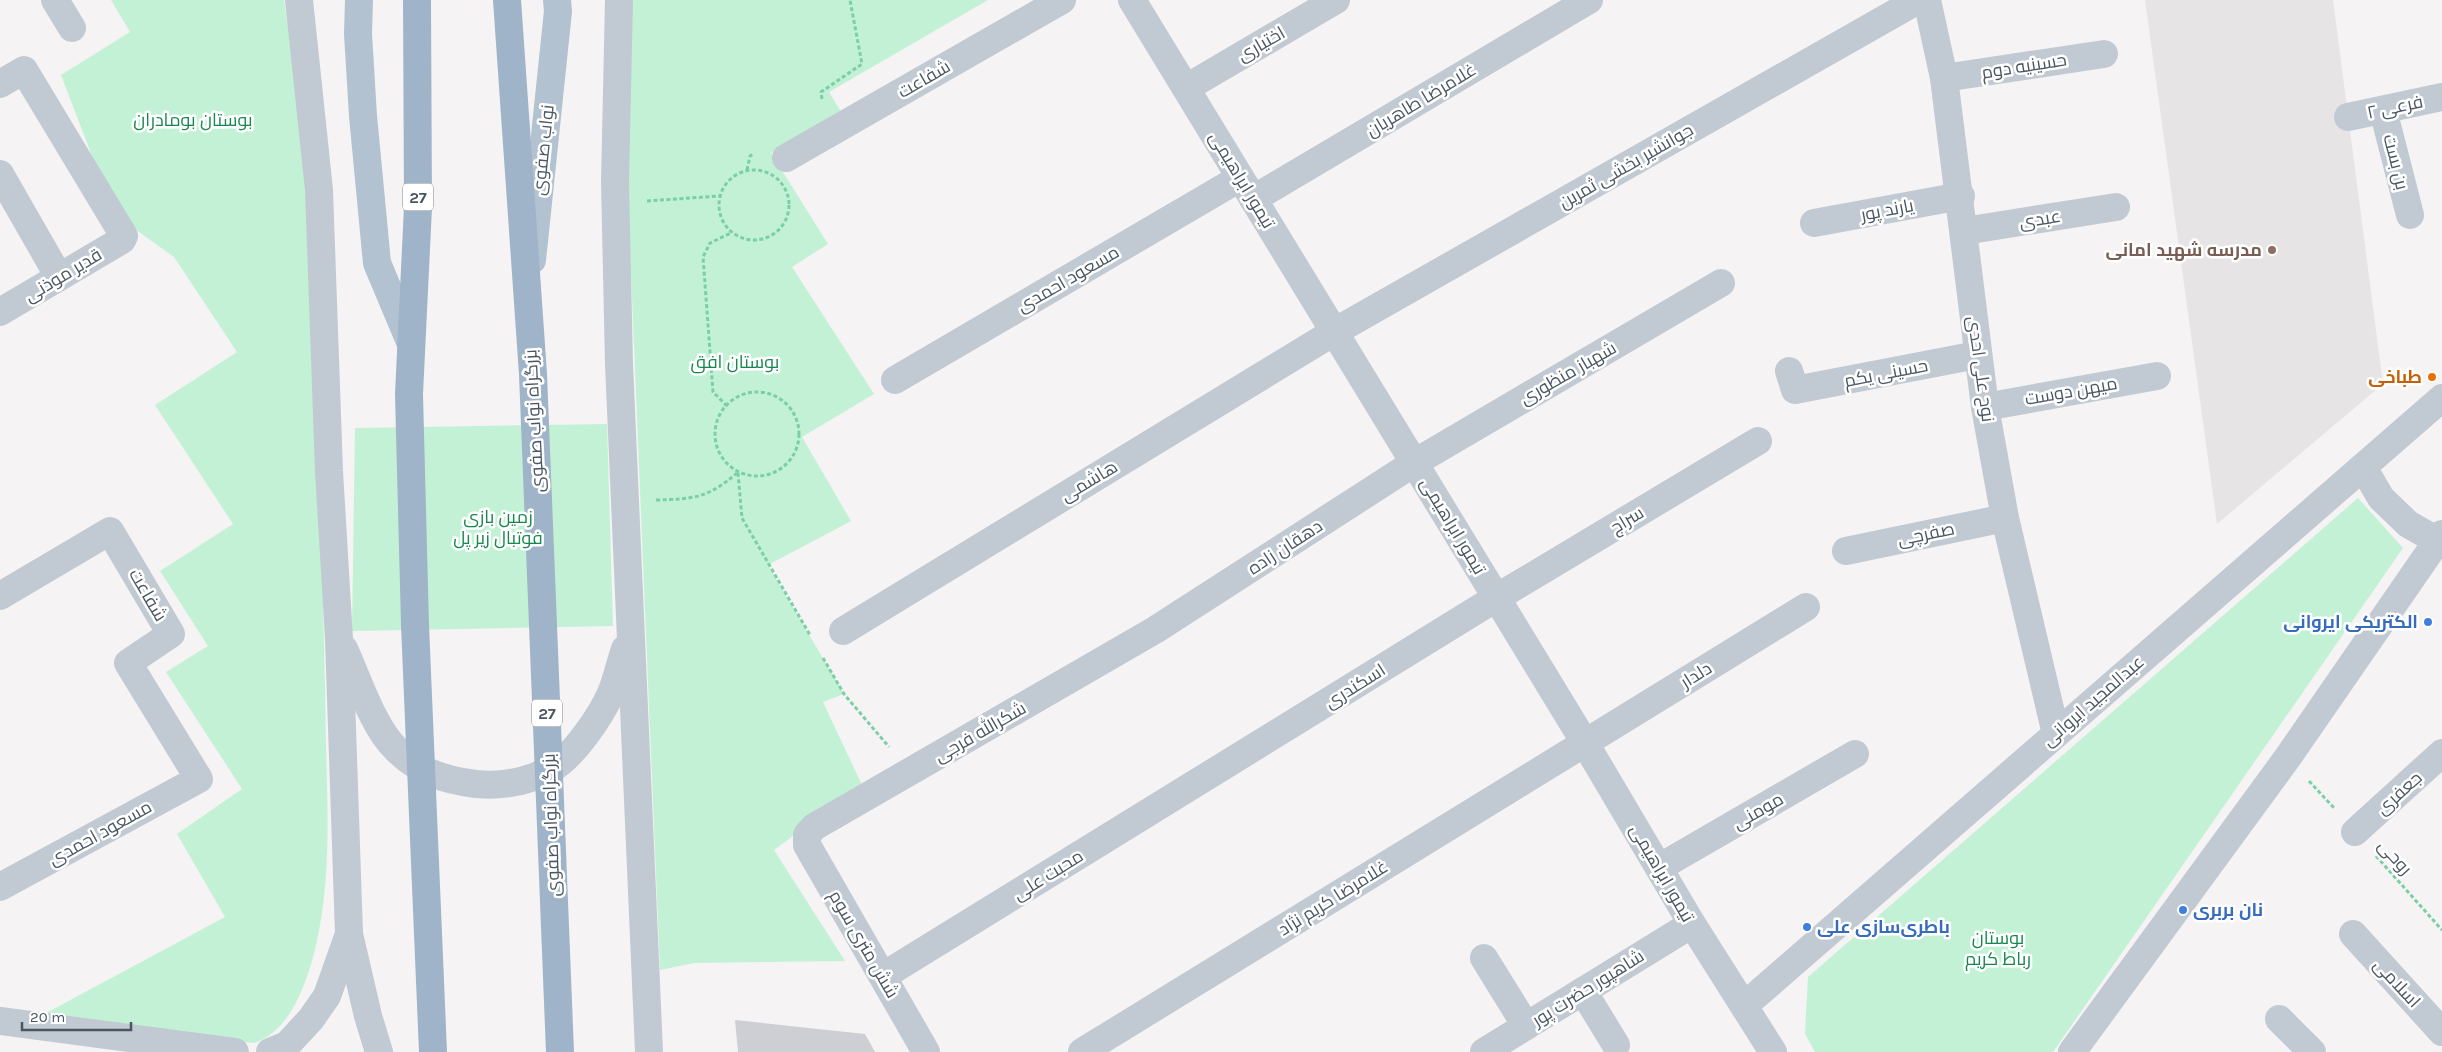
<svg xmlns="http://www.w3.org/2000/svg" width="2442" height="1052" font-family="Karla,Cairo,sans-serif">
<rect width="100%" height="100%" fill="#f5f3f3"/>
<path fill="#e6e4e5" d="M2145,0H2333L2383,384L2217,524Z"/>
<g fill="#c3f1d5">
<path d="M111,0H284C311,175 315,353 321,530C323,602 325,673 326,745C327,787 329,831 326,874C323,923 308,1026 254,1043L35,1019L225,917L177,834L242,789L166,672L208,646L160,571L233,524L155,405L237,352L174,257L125,222L97,169L61,75L130,32Z"/>
<path d="M632,0H988L829,92L841,112L771,153L828,244L792,267L874,394L802,437L851,521L768,565L844,694L823,702L862,785L774,850L845,961L694,963L660,970L628,201Z"/>
<path d="M607,424L613,626L352,631L355,428Z"/>
<path d="M2358,498L2403,548L2053,1052H1815L1805,1034L1808,977Z"/>
</g>
<path fill="#cdcfd5" d="M735,1020L865,1034L875,1052H738Z"/>
<g fill="none" stroke-linecap="round" stroke-linejoin="round">
<g stroke="#7ad0a6" stroke-width="3" stroke-dasharray="4 2.5" stroke-linecap="butt">
<path d="M822,99L821,92L862,64L850,0"/>
<path d="M747,170L750,156L753,154"/>
<circle cx="754" cy="205" r="35"/>
<path d="M647,201L719,196"/>
<circle cx="757" cy="434" r="42"/>
<path d="M727,406L713,392L703,257L710,243L731,233"/>
<path d="M738,473L742,518L810,635"/>
<path d="M656,500C694,499 708,498 737,473"/>
<path d="M823,658L844,694L889,747"/>
<path d="M2309,781L2334,808"/>
<path d="M2376,856L2442,930"/>
</g>
<g stroke="#c1cad2" stroke-width="28">
<path d="M55,0L72,28"/>
<path d="M1927,0L1944,78L1985,407L2005,518L2056,734"/>
<path d="M1944,78L2104,54"/>
<path d="M0,84L24,70L124,236L122,240L0,312"/>
<path d="M1186,88L1336,0"/>
<path d="M2383,110L2410,215"/>
<path d="M2348,117L2442,97"/>
<path d="M786,158L1062,0"/>
<path d="M0,174L59,277"/>
<path d="M1253,199L1589,0"/>
<path d="M1814,223L1961,196"/>
<path d="M1964,231L2116,207"/>
<path d="M1789,371L1795,390L1977,355"/>
<path d="M895,380L1240,178"/>
<path d="M1985,407L2157,376"/>
<path d="M1846,551L2005,518"/>
<path d="M0,596L110,531L171,634L128,663L199,779L0,887"/>
<path d="M843,631L1334,332L1918,0"/>
<path d="M2355,832L2442,753"/>
<path d="M1660,867L1855,754"/>
<path d="M2353,934L2442,1032"/>
<path d="M1484,958L1526,1026"/>
<path d="M883,976L1496,598L1758,441"/>
<path d="M1583,991L1616,1045"/>
<path d="M2279,1019L2312,1052"/>
<path d="M926,1052L807,845V835L814,827L1155,630L1414,463L1721,283"/>
<path d="M1082,1052L1806,607"/>
<path d="M1484,1052L1692,924"/>
</g>
<g stroke="#c1cad2" stroke-width="28">
<path d="M619,0L615,182L619,364L649,1052"/>
<path d="M1132,0L1585,743L1692,924L1773,1052"/>
<path d="M2363,467L2381,498L2408,524L2438,541"/>
<path d="M344,649C358,679 373,727 396,749C416,769 436,777 463,782C491,788 525,784 551,769C573,757 601,716 611,693C617,679 620,663 625,649"/>
<path d="M349,934L368,1016L379,1052"/>
<path d="M1745,1005L2442,398"/>
<path d="M0,1021L235,1052"/>
<path d="M270,1052L287,1045L311,1019L327,996L349,934L339,639L329,471L319,190L299,0"/>
<path d="M2072,1052L2288,757L2442,534"/>
</g>
<g stroke="#b3c2d1" stroke-width="28">
<path d="M359,0L358,34L363,116L377,263L411,344"/>
<path d="M532,260L558,11L557,0"/>
</g>
<g stroke="#9fb4c9" stroke-width="28">
<path d="M417,0L418,207L409,394L415,625L433,1052"/>
<path d="M507,0L533,374L560,1052"/>
</g>
</g>
<circle fill="#8d6e63" stroke="#fff" stroke-width="2" cx="2272" cy="250" r="5"/>
<circle fill="#e8710a" stroke="#fff" stroke-width="2" cx="2432" cy="377" r="5"/>
<g fill="#3f7fe0" stroke="#fff" stroke-width="2">
<circle cx="2428" cy="622" r="5"/>
<circle cx="2183" cy="910" r="5"/>
<circle cx="1807" cy="927" r="5"/>
</g>
<g text-anchor="middle" dominant-baseline="central" stroke-width="5" stroke-linejoin="round" paint-order="stroke">
<g fill="#fff" stroke="#808990" stroke-width="1">
<rect x="403" y="183.5" width="30" height="27" rx="4"/>
<rect x="532" y="699.5" width="30" height="27" rx="4"/>
</g>
<g font-size="16" font-weight="bold" fill="#4a5661">
<text x="418" y="197">27</text>
<text x="547" y="713">27</text>
</g>
<g font-size="18" fill="#4a5661" stroke="#fff">
<text transform="translate(1261 44) rotate(-30)">اختیاری</text>
<text transform="translate(2024 66) rotate(-9)">حسینیه دوم</text>
<text transform="translate(924 79) rotate(-30)">شفاعت</text>
<text transform="translate(1421 100) rotate(-31)">غلامرضا طاهریان</text>
<text transform="translate(2395 107) rotate(-12)">فرعی ۲</text>
<text transform="translate(543 150) rotate(-84)">نواب صفوی</text>
<text transform="translate(2396 162) rotate(76)">بن بست</text>
<text transform="translate(1626 166) rotate(-30)">جوانشیر بخشی ثمرین</text>
<text transform="translate(1242 180) rotate(59)">تیمور ابراهیمی</text>
<text transform="translate(1887 210) rotate(-11)">یارند پور</text>
<text transform="translate(2040 219) rotate(-9)">عبدی</text>
<text transform="translate(63 275) rotate(-31)">قدیر موذنی</text>
<text transform="translate(1068 279) rotate(-30)">مسعود احمدی</text>
<text transform="translate(1981 369) rotate(82)">نوح علی احدی</text>
<text transform="translate(1568 373) rotate(-30)">شهباز منظوری</text>
<text transform="translate(1886 373) rotate(-11)">حسینی یکم</text>
<text transform="translate(2071 391) rotate(-10)">میهن دوست</text>
<text transform="translate(534 421) rotate(-93)">بزرگراه نواب صفوی</text>
<text transform="translate(1089 481) rotate(-31)">هاشمی</text>
<text transform="translate(1627 520) rotate(-31)">سراج</text>
<text transform="translate(1453 526) rotate(59)">تیمور ابراهیمی</text>
<text transform="translate(1926 534) rotate(-12)">صفرچی</text>
<text transform="translate(1285 547) rotate(-33)">دهقان زاده</text>
<text transform="translate(148 595) rotate(60)">شفاعت</text>
<text transform="translate(1696 675) rotate(-32)">دلدار</text>
<text transform="translate(1355 686) rotate(-32)">اسکندری</text>
<text transform="translate(2093 701) rotate(-41)">عبدالمجید ایروانی</text>
<text transform="translate(980 732) rotate(-30)">شکرالله فرجی</text>
<text transform="translate(2399 793) rotate(-42)">جعفری</text>
<text transform="translate(1758 811) rotate(-30)">مومنی</text>
<text transform="translate(551 825) rotate(-92)">بزرگراه نواب صفوی</text>
<text transform="translate(100 833) rotate(-29)">مسعود احمدی</text>
<text transform="translate(2395 857) rotate(48)">روحی</text>
<text transform="translate(1662 873) rotate(60)">تیمور ابراهیمی</text>
<text transform="translate(1048 875) rotate(-32)">محبت علی</text>
<text transform="translate(1333 898) rotate(-32)">غلامرضا کریم نژاد</text>
<text transform="translate(864 944) rotate(60)">شش متری سوم</text>
<text transform="translate(2397 983) rotate(47)">اسلامی</text>
<text transform="translate(1588 988) rotate(-32)">شاهپور حضرت پور</text>
</g>
<g font-size="18" fill="#17864f" stroke="#fff">
<text x="193" y="120">بوستان بومادران</text>
<text x="735" y="362">بوستان افق</text>
<text x="498" y="517">زمین بازی<tspan x="498" dy="21">فوتبال زیر پل</tspan></text>
<text x="1998" y="938">بوستان<tspan x="1998" dy="21">رباط کریم</tspan></text>
</g>
<g font-size="18" font-weight="bold" fill="#785e54" stroke="#fff" text-anchor="end">
<text x="2262" y="250">مدرسه شهید امانی</text>
</g>
<g font-size="18" font-weight="bold" fill="#c56008" stroke="#fff" text-anchor="end">
<text x="2422" y="377">طباخی</text>
</g>
<g font-size="18" font-weight="bold" fill="#366cbe" stroke="#fff" text-anchor="start">
<text x="2418" y="622" text-anchor="end">الکتریکی ایروانی</text>
<text x="2193" y="910">نان بربری</text>
<text x="1817" y="927">باطری‌سازی علی</text>
</g>
</g>
<path d="M22 1022v8h109v-8" fill="none" stroke="#4a5661" stroke-width="2.5"/>
<text x="30" y="1022" font-size="15" fill="#4a5661" stroke="#ffffff" stroke-width="4" paint-order="stroke">20 m</text>
</svg>
